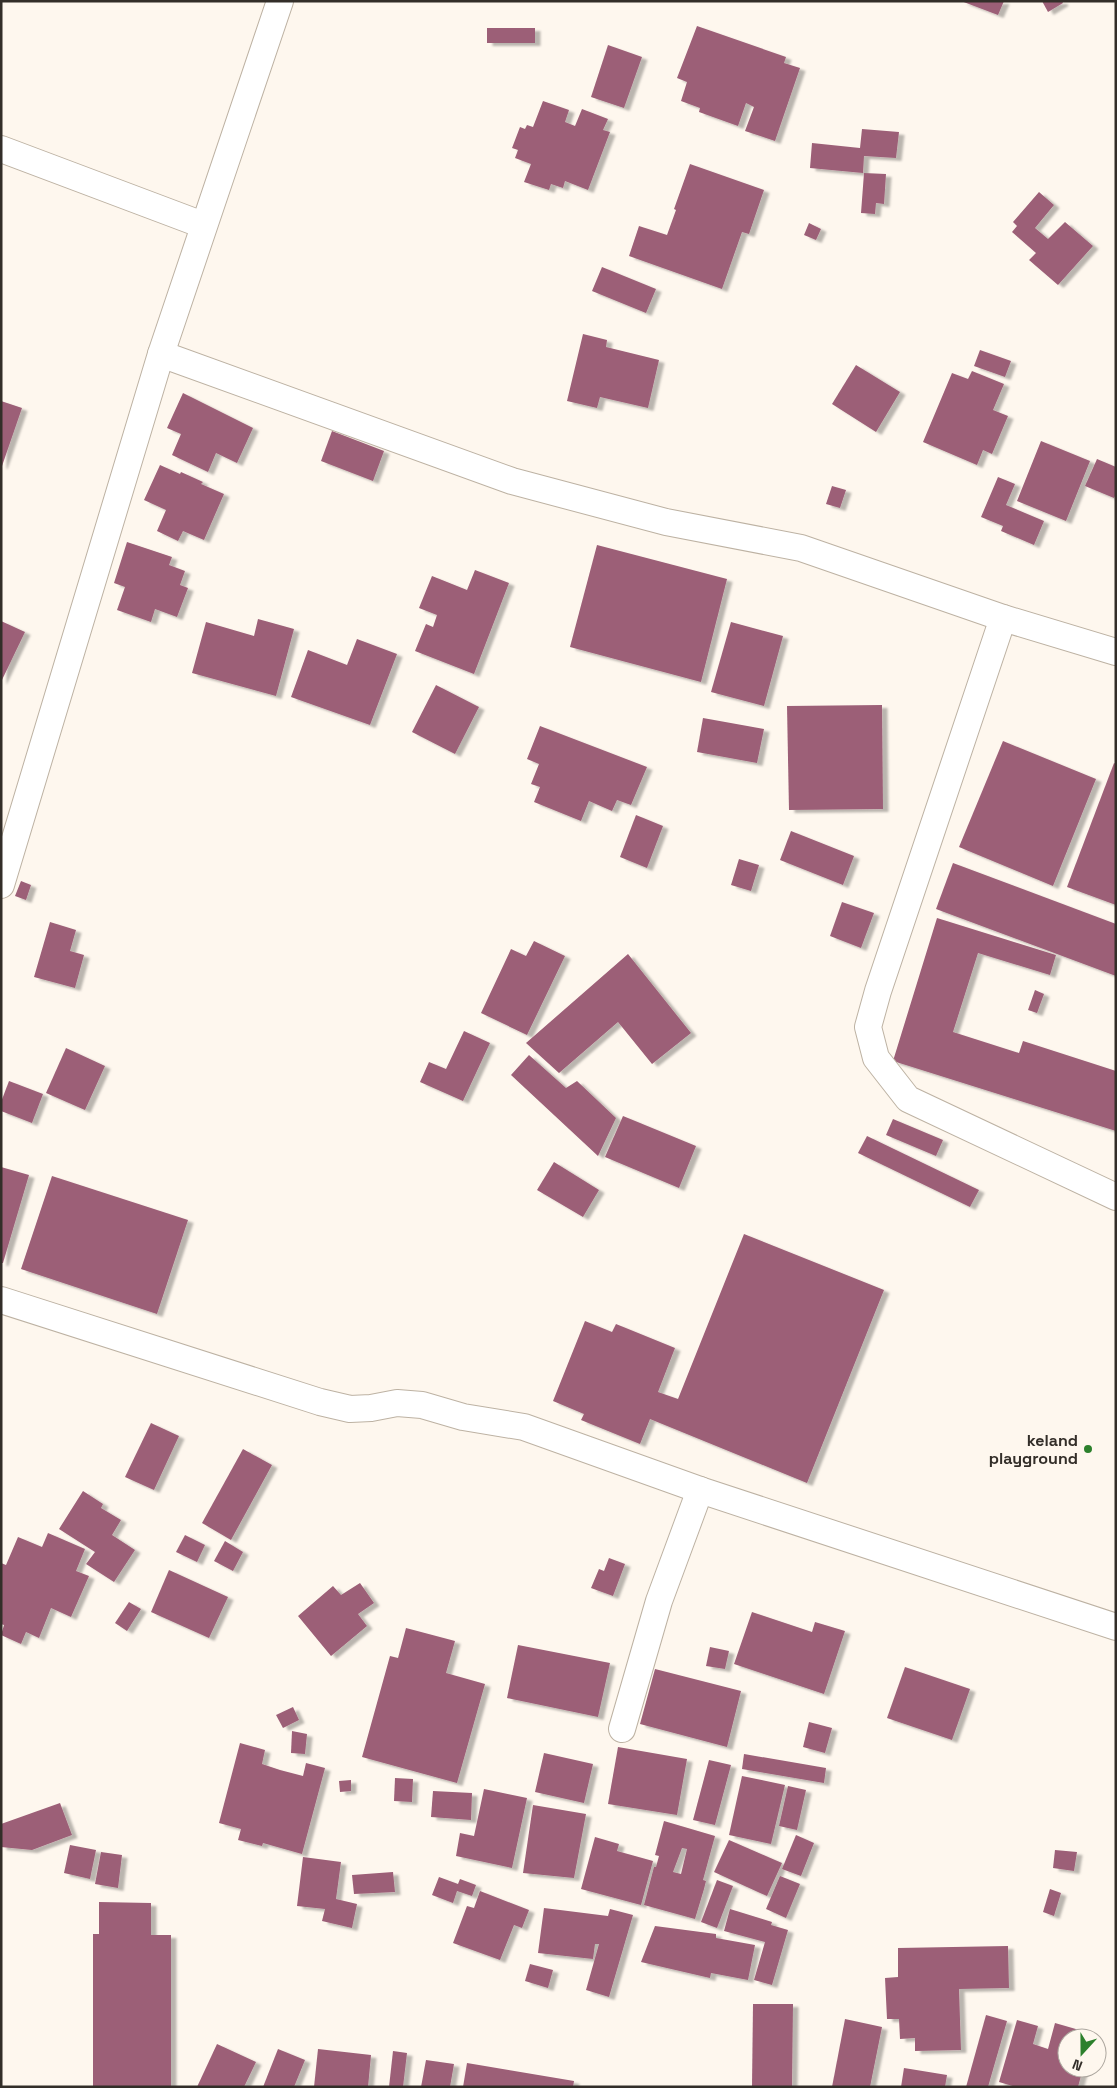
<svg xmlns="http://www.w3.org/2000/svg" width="1117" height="2088" font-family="'Space Grotesk',sans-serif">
<defs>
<filter id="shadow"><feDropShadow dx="5.5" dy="3" stdDeviation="1" flood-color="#0004"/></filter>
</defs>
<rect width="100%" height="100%" fill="#fef7ee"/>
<g fill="#9c5f77" fill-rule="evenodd" filter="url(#shadow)">
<path d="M961,1H1004L998,15Z"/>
<path d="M1042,1H1062L1063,3L1048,12Z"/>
<path d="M697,26L786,57L784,63L800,68L775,141L745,131L754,107L746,103L738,126L699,112L700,108L681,101L687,82L677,78Z"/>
<rect x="487" y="28" width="48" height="15"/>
<path d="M608,45L642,57L624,108L591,97Z"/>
<path d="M543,101L569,110L565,122L575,126L582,109L608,119L603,130L610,132L588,190L565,181L563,188L551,184L549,190L524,182L531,164L515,158L518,150L512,148L520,127L525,129L527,125L533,127Z"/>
<path d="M862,129L899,132L896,158L864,156L863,173L810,168L812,143L860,148Z"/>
<path d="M690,164L764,190L749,234L742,232L722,289L629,256L639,226L667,235L676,210L674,209Z"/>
<path d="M864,173L886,174L884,204L876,203L875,214L861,213Z"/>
<path d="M1039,192L1054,205L1035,228L1048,239L1065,222L1093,246L1058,285L1029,260L1036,253L1012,232L1017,226L1013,222Z"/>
<path d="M809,223L821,229L816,240L804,235Z"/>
<path d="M602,267L656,289L646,313L592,291Z"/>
<path d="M583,334L607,340L606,347L659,360L648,408L600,397L597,408L567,401Z"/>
<path d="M980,350L1011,361L1005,377L974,366Z"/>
<path d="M856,365L900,392L876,432L832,404Z"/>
<path d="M972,371L1004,384L993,410L1008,416L992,454L983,450L977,465L923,442L952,373L968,379Z"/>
<path d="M183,393L253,428L237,463L216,453L208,472L172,455L181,434L167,428Z"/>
<path d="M1,401L22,408L2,466H1Z"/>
<path d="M332,431L384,451L373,481L321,461Z"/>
<path d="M1041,441L1090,461L1066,521L1017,501Z"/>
<path d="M1097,459L1116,467V494L1114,498L1085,486Z"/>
<path d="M160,465L180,474L181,472L203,482L201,484L224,494L204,540L183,531L178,541L157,531L166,510L144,500Z"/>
<path d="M998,477L1015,484L1006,505L1044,521L1034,545L1001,531L1003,526L981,517Z"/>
<path d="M832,486L846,490L840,508L826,504Z"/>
<path d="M127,542L172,557L169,565L185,571L180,585L188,588L177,617L155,609L151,622L117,610L125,587L114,583Z"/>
<path d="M597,545L727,579L701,682L570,647Z"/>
<path d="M475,570L509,583L474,674L415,651L426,624L433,627L437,615L419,608L432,576L467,590Z"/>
<path d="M258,619L294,629L276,696L192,673L206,622L254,636Z"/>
<path d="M1,621L25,632L1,682Z"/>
<path d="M731,622L783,636L764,706L711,692Z"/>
<path d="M357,639L397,654L370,725L291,697L308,650L347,665Z"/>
<path d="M436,685L479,707L455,754L412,732Z"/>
<path d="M882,705L883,809L789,810L787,706Z"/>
<path d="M703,718L764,729L757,763L697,752Z"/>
<path d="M540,726L647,767L631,805L617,800L612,811L589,801L581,821L534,802L540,787L531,784L539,764L527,759Z"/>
<path d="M1003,741L1096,779L1053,886L959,847Z"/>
<path d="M1114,763L1116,764V905L1067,887Z"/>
<path d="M636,815L663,826L647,868L620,857Z"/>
<path d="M791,831L854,856L843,885L780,860Z"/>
<path d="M739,859L759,865L751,891L731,885Z"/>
<path d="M953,863L1116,924V976L936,909Z"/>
<path d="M21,881L31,885L26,900L15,896Z"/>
<path d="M842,902L874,913L861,948L830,936Z"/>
<path d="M937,918L1056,955L1050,975L978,953L953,1032L1019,1053L1023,1041L1116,1071V1131L893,1061Z"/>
<path d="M50,922L76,930L70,951L84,955L75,988L34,977Z"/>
<path d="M534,941L565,956L527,1035L481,1013L511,949L526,956Z"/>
<path d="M628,954L691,1033L652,1064L618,1022L559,1073L526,1043Z"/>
<path d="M1035,990L1044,994L1037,1013L1028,1010Z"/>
<path d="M464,1031L490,1043L463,1101L420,1082L429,1062L446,1069Z"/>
<path d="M66,1048L105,1066L85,1110L46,1093Z"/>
<path d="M529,1055L566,1088L577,1081L616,1118L598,1156L511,1075Z"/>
<path d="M9,1081L43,1094L32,1123L1,1111V1102Z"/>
<path d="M623,1116L696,1146L679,1188L605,1157Z"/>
<path d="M893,1119L943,1140L936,1156L886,1135Z"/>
<path d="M867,1136L979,1190L970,1207L858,1153Z"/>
<path d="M554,1162L599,1190L583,1217L537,1190Z"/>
<path d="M1,1167L29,1175L3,1263H1Z"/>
<path d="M52,1176L188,1220L157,1314L21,1269Z"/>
<path d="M744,1234L884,1290L807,1483L650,1419L640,1444L581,1420L584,1414L553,1401L585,1321L612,1332L616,1324L675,1348L658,1392L678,1399Z"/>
<path d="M151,1423L179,1436L154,1490L125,1477Z"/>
<path d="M243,1449L272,1465L231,1540L202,1523Z"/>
<path d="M83,1491L103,1504L101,1508L121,1520L112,1535L135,1550L114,1582L86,1564L95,1552L59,1529Z"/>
<path d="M48,1533L85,1549L76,1571L89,1576L71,1617L51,1608L39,1638L26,1632L21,1644L1,1635L4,1625L1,1624V1563L6,1565L18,1537L42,1547Z"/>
<path d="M185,1535L205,1545L197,1562L176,1552Z"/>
<path d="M225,1541L243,1552L233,1571L214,1561Z"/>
<path d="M609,1558L625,1564L613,1596L591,1588L599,1569L604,1571Z"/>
<path d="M169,1570L228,1597L209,1638L151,1612Z"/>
<path d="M360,1583L374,1603L358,1614L367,1626L331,1656L298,1616L333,1586L341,1595Z"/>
<path d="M129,1602L141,1609L127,1631L115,1623Z"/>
<path d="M752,1612L812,1632L815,1622L845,1631L824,1694L734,1664Z"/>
<path d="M406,1628L455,1641L446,1673L485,1684L457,1783L362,1757L390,1656L398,1658Z"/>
<path d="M518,1645L610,1663L598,1717L507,1698Z"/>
<path d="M710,1647L729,1651L725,1669L706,1666Z"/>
<path d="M905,1667L970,1689L952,1740L887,1718Z"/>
<path d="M655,1669L741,1691L727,1747L640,1724Z"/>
<path d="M293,1707L299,1720L283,1728L276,1715Z"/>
<path d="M809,1722L832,1728L825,1753L803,1747Z"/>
<path d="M292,1731L307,1734L305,1754L291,1753Z"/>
<path d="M240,1743L265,1750L262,1764L280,1770L303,1776L306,1763L325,1768L302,1854L263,1843L262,1846L238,1840L241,1829L219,1823Z"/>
<path d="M618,1747L687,1759L677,1815L608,1804Z"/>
<path d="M544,1753L593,1764L584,1803L535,1792Z"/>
<path d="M744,1754L826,1768L824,1783L742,1769Z"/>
<path d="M709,1760L731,1765L715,1825L693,1820Z"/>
<path d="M742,1776L785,1785L771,1844L729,1835Z"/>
<path d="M395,1778L413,1779L412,1802L394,1801Z"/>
<path d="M351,1780V1791L340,1792L339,1781Z"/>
<path d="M788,1786L806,1790L797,1830L779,1826Z"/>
<path d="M484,1789L527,1798L512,1868L456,1856L460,1833L474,1836Z"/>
<path d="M433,1791L472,1793L471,1820L431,1817Z"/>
<path d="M60,1803L72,1835L32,1850L1,1847V1824Z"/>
<path d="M533,1805L586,1814L574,1878L523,1873Z"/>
<path d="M664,1821L715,1836L703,1880L706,1881L704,1889L695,1919L644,1905L654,1867H656L659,1856L655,1855ZM682,1848L687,1849L681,1874L673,1872Z"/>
<path d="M796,1835L814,1843L801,1876L782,1869Z"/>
<path d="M595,1837L619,1844L617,1851L653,1861L641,1905L581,1889Z"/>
<path d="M729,1840L782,1863L767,1896L714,1872Z"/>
<path d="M70,1845L96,1850L90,1879L64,1873Z"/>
<path d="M1055,1850L1077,1852L1074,1871L1053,1868Z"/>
<path d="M101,1852L122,1855L118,1888L95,1884Z"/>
<path d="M303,1857L341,1862L336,1899L357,1904L352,1928L322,1921L325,1909L297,1906Z"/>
<path d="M393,1872L395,1892L354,1894L352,1875Z"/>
<path d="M780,1876L800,1884L786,1918L766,1909Z"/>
<path d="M439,1877L458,1884L460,1879L476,1885L472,1896L457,1891L453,1903L432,1895Z"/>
<path d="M717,1880L733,1886L717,1928L701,1922Z"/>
<path d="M1050,1889L1061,1893L1054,1916L1043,1912Z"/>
<path d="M480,1891L529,1910L522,1928L514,1925L500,1960L453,1943L467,1906L474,1908Z"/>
<path d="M99,1902L151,1903V1935H171V2087H93V1934H99Z"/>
<path d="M544,1908L608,1916L610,1909L633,1915L609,1997L586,1990L599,1944H595L593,1959L538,1953Z"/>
<path d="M730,1909L772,1922L771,1925L788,1930L772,1985L754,1980L765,1942L724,1931Z"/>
<path d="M655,1926L716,1934V1938L755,1945L748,1980L711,1973L710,1978L641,1962Z"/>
<path d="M1008,1946L1009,1988L959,1989L961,2050L915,2051V2038L900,2039L899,2019H887L885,1978L898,1977V1948Z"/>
<path d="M530,1964L553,1970L548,1988L525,1981Z"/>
<path d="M753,2004H793L792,2087H752Z"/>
<path d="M986,2015L1007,2021L988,2087H966Z"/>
<path d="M845,2019L882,2027L870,2087H832Z"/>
<path d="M1017,2020L1038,2026L1033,2044L1048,2049L1055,2023L1093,2034L1092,2038H1067V2068H1083L1078,2087H1016L999,2082Z"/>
<path d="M217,2044L256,2062L244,2087H197Z"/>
<path d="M278,2049L305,2060L294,2087H263Z"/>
<path d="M318,2049L371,2055L368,2087H314Z"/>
<path d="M393,2051L407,2053L403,2087H389Z"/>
<path d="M426,2060L454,2064L450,2087H421Z"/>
<path d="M467,2063L574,2081L573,2087H463Z"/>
<path d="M904,2068L947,2075L945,2087H901Z"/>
</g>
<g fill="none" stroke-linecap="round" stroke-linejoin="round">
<defs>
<g id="street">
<path d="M1,149L203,225"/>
<path d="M161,354L512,481L666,522L801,548L1003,618L1116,652"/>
<path d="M1003,618L878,991L868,1027L876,1058L908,1099L1116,1197"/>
<path d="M1,885L161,354L280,1"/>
<path d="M1,1300L320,1402L350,1409L371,1408L397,1403L422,1405L463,1417L524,1427L700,1490L1116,1627"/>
<path d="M622,1729L659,1601L700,1490"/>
</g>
</defs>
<use href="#street" stroke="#bdb2a3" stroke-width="28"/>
<use href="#street" stroke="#fff" stroke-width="26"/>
</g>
<circle fill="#2c802c" stroke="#fef7ee" stroke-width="2" cx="1088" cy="1449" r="5"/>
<g text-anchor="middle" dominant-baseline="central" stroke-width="5" stroke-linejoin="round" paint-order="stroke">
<g font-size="16" font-weight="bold" fill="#332e29" stroke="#fef7ee" text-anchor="end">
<text x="1078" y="1440">keland<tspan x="1078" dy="18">playground</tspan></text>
</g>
</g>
<rect width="1117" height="2088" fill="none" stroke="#332e29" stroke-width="5"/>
<g transform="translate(1082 2053) rotate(201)"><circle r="24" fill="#fef7ee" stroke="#ada79f"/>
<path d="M0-4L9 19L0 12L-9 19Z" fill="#2c802c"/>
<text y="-8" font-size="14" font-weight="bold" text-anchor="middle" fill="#332e29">N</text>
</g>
</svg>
